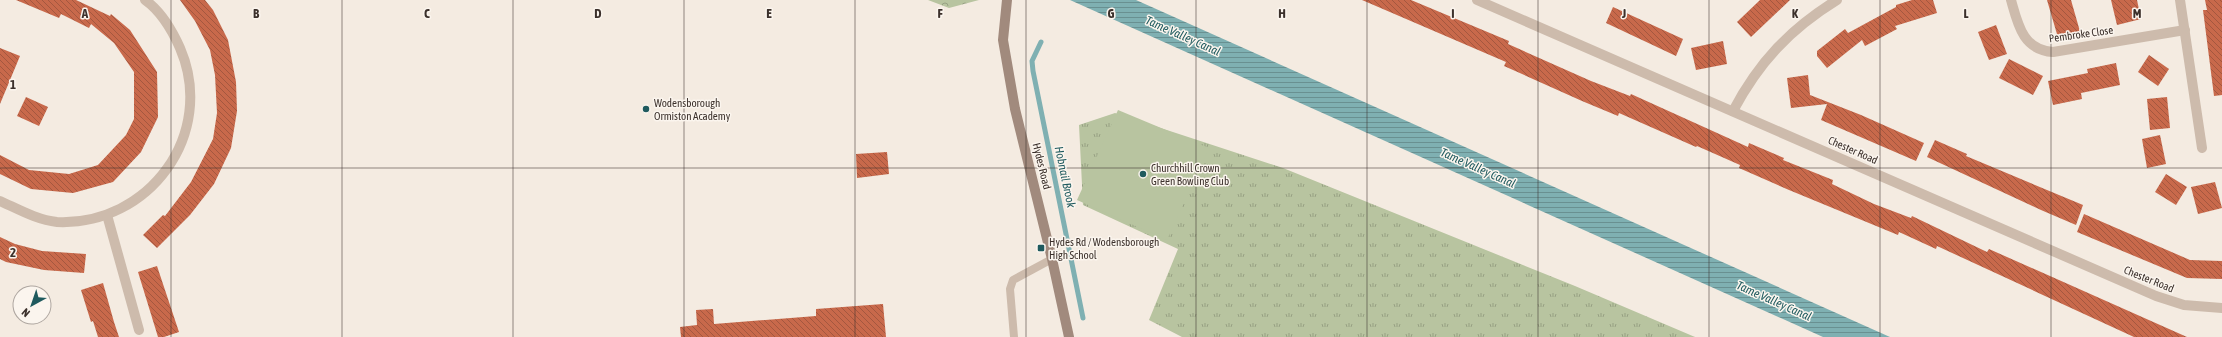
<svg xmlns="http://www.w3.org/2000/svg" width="2222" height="337" font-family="'Asap Condensed',sans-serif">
<defs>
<pattern id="grass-tufts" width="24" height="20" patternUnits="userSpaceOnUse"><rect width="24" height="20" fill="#b8c4a0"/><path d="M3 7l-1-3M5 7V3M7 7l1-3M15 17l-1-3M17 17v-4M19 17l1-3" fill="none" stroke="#97a083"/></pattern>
<pattern id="forest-crowns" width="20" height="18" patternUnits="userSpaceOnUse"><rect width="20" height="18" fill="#b8c4a0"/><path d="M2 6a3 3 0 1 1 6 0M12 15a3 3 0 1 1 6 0" fill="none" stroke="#97a083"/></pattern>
<pattern id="water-rules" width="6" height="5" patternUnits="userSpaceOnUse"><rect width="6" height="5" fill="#7fb0b2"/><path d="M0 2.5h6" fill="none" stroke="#699091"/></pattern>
<pattern id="building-back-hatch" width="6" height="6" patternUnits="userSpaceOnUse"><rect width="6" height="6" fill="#c8694b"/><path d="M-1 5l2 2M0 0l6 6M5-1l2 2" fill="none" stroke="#a4573f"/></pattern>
</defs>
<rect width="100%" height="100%" fill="#f4ebe1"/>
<path fill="url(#grass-tufts)" d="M1115,113L1283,168L1575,286L1695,337H1182L1149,320L1178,249L1083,205L1079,125Z"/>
<path fill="url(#forest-crowns)" d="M928,0H979L949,8Z"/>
<path fill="#b8c4a0" d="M1118,110L1209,148L1167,240L1077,200Z"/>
<path fill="url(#water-rules)" d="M1070,0H1136L1890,337H1823Z"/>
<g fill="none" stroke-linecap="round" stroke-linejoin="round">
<path stroke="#7fb0b2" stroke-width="5" d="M1041,42L1032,61L1033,71L1083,318"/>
</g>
<g fill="url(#building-back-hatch)">
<path d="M16,0H76L110,16L111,14L130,30L157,72L158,117L141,152L113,182L73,193L31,189L0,174V155L29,170L69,174L98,165L126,135L134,119V72L114,43L91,24L89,28L61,14L59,18Z"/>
<path d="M180,0H205L213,10L228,40L236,82L237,111L231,148L214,184L190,215L157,248L143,235L163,215L165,216L191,182L213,139L217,113L215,75L210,50L195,21Z"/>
<path d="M1362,0H1411L1509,41L1508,44L1591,81L1630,96L1631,94L1748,147L1749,143L1784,158L1783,160L1833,180L1832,184L1874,204L1911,218L1912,216L1987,252L1989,249L2187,337H2134L1937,246L1936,249L1899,232L1898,235L1789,190L1739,168L1740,165L1697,146L1696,147L1619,113L1618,116L1582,101L1504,66L1506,62Z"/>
<path d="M1760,0H1790L1751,37L1737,22Z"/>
<path d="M1912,0H1933L1937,13L1895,26L1897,29L1865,46L1862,40L1827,68L1817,56V51L1845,29L1848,33L1896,7V5Z"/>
<path d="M2047,0H2071L2081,35L2059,41Z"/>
<path d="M2111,0H2137L2141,19L2117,25Z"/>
<path d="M2205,0H2222V95L2214,96L2203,10H2207Z"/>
<path d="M1613,7L1683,39L1676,56L1606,23Z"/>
<path d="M1996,25L2007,54L1989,60L1978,32Z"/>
<path d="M1723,41L1727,64L1696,70L1691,48Z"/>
<path d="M0,48L20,56L0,104Z"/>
<path d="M2149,55L2169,69L2158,86L2138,72Z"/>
<path d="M2009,59L2043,76L2033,95L1999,78Z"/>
<path d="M2116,63L2120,85L2081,93L2082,99L2053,105L2048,81L2088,73L2087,69Z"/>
<path d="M1808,75L1810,95L1861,115L1924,143L1916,161L1821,120L1827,104L1791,108L1787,78Z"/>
<path d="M26,97L48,107L39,126L17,116Z"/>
<path d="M2167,97L2170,128L2150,130L2147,99Z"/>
<path d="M2160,135L2166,164L2147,168L2142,139Z"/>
<path d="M1935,140L1967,154L1966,156L2083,205L2076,225L2041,210L1927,157Z"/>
<path d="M887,152L889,174L857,178L856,154Z"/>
<path d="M2166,174L2187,187L2176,205L2155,192Z"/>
<path d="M2215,182L2222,208L2198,214L2191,187Z"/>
<path d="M2084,214L2190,260L2222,261V279L2187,278L2077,232Z"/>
<path d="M0,237L15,244L42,251L86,254L84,273L44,270L6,262L0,259Z"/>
<path d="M157,266L179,332L164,337H158L138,272Z"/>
<path d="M103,283L114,322L119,337H98L93,321L91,322L81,290Z"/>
<path d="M883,304L886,337H681L680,327L697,325L696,310L713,309L714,324L816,316V309Z"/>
</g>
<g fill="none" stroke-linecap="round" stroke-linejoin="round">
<path stroke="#cdbbac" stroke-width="8" d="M1014,337L1010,289L1013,280L1052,259"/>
<g stroke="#cdbbac" stroke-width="10">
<path d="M1477,0L2156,296L2184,305L2222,308"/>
<path d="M2011,0C2018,25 2023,50 2053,52L2185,30"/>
<path d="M2180,0L2202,148"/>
<path d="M1733,111C1759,62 1790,29 1837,0"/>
<path d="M0,201C18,209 37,220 57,222C149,226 217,134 180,48C172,30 162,12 145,0"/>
<path d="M107,215L139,330"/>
</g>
<path stroke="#a18a7d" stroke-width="10" d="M1007,0L1003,40L1015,109L1052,259L1069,337"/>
</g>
<path fill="none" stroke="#3b302b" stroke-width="1" stroke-opacity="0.55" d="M171,0V337M342,0V337M513,0V337M684,0V337M855,0V337M1026,0V337M1196,0V337M1367,0V337M1538,0V337M1709,0V337M1880,0V337M2051,0V337M0,168H2222"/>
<g fill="#1f5a5e" stroke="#fbf5ee" stroke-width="1.5">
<circle cx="646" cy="109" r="4"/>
<circle cx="1143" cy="174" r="4"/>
<rect x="1037" y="244" width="8" height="8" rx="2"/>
</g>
<g text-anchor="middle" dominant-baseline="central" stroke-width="3" stroke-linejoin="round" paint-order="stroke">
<g font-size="11" fill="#3b302b" stroke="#fbf5ee">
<text transform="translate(2081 34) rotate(-8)">Pembroke Close</text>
<text transform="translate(1853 150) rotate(24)">Chester Road</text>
<text transform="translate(1042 166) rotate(76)">Hydes Road</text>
<text transform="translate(2149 279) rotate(22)">Chester Road</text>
</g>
<g font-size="11" fill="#3b302b" stroke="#fbf5ee" text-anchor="start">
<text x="654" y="103">Wodensborough<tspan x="654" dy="13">Ormiston Academy</tspan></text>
<text x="1151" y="168">Churchhill Crown<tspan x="1151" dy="13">Green Bowling Club</tspan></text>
<text x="1049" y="242">Hydes Rd / Wodensborough<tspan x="1049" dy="13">High School</tspan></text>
</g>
<g font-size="12" font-style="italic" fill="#1f5a5e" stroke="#fbf5ee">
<text transform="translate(1183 36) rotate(24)">Tame Valley Canal</text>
<text transform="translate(1478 168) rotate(24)">Tame Valley Canal</text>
<text transform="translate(1065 177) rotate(78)">Hobnail Brook</text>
<text transform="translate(1774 301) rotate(24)">Tame Valley Canal</text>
</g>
</g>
<g font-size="13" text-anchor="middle" font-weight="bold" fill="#3b302b" stroke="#fbf5ee" stroke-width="3" stroke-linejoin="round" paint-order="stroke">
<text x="85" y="18">A</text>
<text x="256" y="18">B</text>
<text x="427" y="18">C</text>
<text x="598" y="18">D</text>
<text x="769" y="18">E</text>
<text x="940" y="18">F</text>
<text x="1111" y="18">G</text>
<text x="1282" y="18">H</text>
<text x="1453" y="18">I</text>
<text x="1624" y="18">J</text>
<text x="1795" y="18">K</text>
<text x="1966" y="18">L</text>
<text x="2137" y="18">M</text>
<text x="13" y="89">1</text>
<text x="13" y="257">2</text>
</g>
<g transform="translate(32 305) rotate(220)"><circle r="19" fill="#fbf5ee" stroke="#aea6a0"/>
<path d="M0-3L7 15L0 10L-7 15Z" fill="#1f5a5e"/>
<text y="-6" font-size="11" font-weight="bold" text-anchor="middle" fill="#3b302b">N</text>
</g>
</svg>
